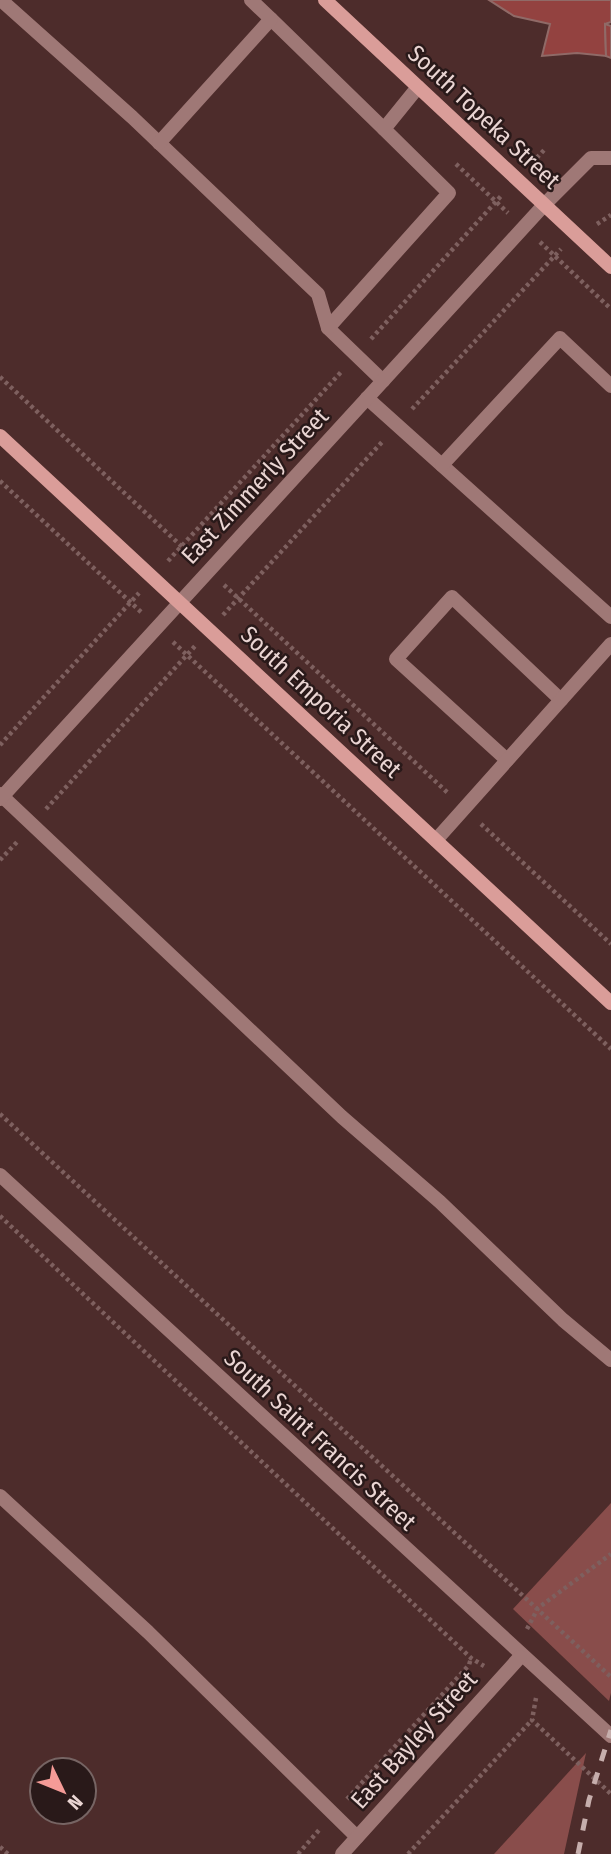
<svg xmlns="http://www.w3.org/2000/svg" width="611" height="1854" font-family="'Fira Sans Condensed',sans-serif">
<rect width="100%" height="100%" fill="#4d2c2b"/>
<g fill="#894d4b">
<path d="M611,1503V1693L609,1701L513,1609Z"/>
<path d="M586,1753L564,1854H494Z"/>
</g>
<g fill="#934240" stroke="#906a67" stroke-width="2">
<path d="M489,0H611V22L605,24L606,56L577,53L542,56L550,24L514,16Z"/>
<path d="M605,24L611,26V58L606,56Z"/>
</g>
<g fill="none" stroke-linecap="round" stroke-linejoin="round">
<g stroke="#7e605f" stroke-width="4.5" stroke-dasharray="3.5 3.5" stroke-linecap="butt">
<path d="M532,163L545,149"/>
<path d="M456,164L508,213"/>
<path d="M597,224L611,215"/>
<path d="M540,242L611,309"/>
<path d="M371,339L502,195"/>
<path d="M0,377L192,556"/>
<path d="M412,409L561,249"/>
<path d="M0,481L141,612"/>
<path d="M168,561L342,371"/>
<path d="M224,585L449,794"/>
<path d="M223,615L383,441"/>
<path d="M173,642L611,1049"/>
<path d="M0,745L139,593"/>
<path d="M46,809L196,645"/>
<path d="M481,824L611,944"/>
<path d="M0,860L17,842"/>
<path d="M0,1114L611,1677"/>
<path d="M0,1216L471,1658L484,1666"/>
<path d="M527,1629L538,1608L611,1554"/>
<path d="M536,1698L532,1720L611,1794"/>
<path d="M347,1799L469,1665L471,1658"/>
<path d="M0,1847L8,1854"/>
<path d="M298,1854L320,1829"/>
<path d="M408,1854L532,1720"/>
</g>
<g stroke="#9f7876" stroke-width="14">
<path d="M1,0L132,117L318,294L328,328L383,381"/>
<path d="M271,19L384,129"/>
<path d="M159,143L271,19L251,0"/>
<path d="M544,205L591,158H611"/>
<path d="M328,328L449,193L384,129L418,87"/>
<path d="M367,398L611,617"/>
<path d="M442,465L560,338L611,386"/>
<path d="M507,760L396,659L452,597L561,700"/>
<path d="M0,794L342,1117L440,1202L563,1320L611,1360"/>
<path d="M436,840L611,644"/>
<path d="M0,1496L148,1632L357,1837"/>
</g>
<g stroke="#9f7876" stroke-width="14">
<path d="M0,799L544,205"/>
<path d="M0,1175L611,1736"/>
<path d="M342,1854L520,1657"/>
</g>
<g stroke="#da9d99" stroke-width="14">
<path d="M325,0L611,267"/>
<path d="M0,436L611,1003"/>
</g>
<path stroke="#c6aeac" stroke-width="5" stroke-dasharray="12 12" stroke-linecap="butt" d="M578,1854L589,1800L611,1730"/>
</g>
<g text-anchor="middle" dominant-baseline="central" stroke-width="5" stroke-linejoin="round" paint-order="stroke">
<g font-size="24" fill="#ead5d3" stroke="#291919">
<text transform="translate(484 117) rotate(43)">South Topeka Street</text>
<text transform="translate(255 486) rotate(-47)">East Zimmerly Street</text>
<text transform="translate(321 702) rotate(43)">South Emporia Street</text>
<text transform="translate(320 1440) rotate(43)">South Saint Francis Street</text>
<text transform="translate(414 1740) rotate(-48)">East Bayley Street</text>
</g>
</g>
<g transform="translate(63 1791) rotate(133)"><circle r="33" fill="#291919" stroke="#766463" stroke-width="2"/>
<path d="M0-5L12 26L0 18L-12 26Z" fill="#f59b97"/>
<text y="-10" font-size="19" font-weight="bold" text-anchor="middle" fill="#ead5d3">N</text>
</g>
</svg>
